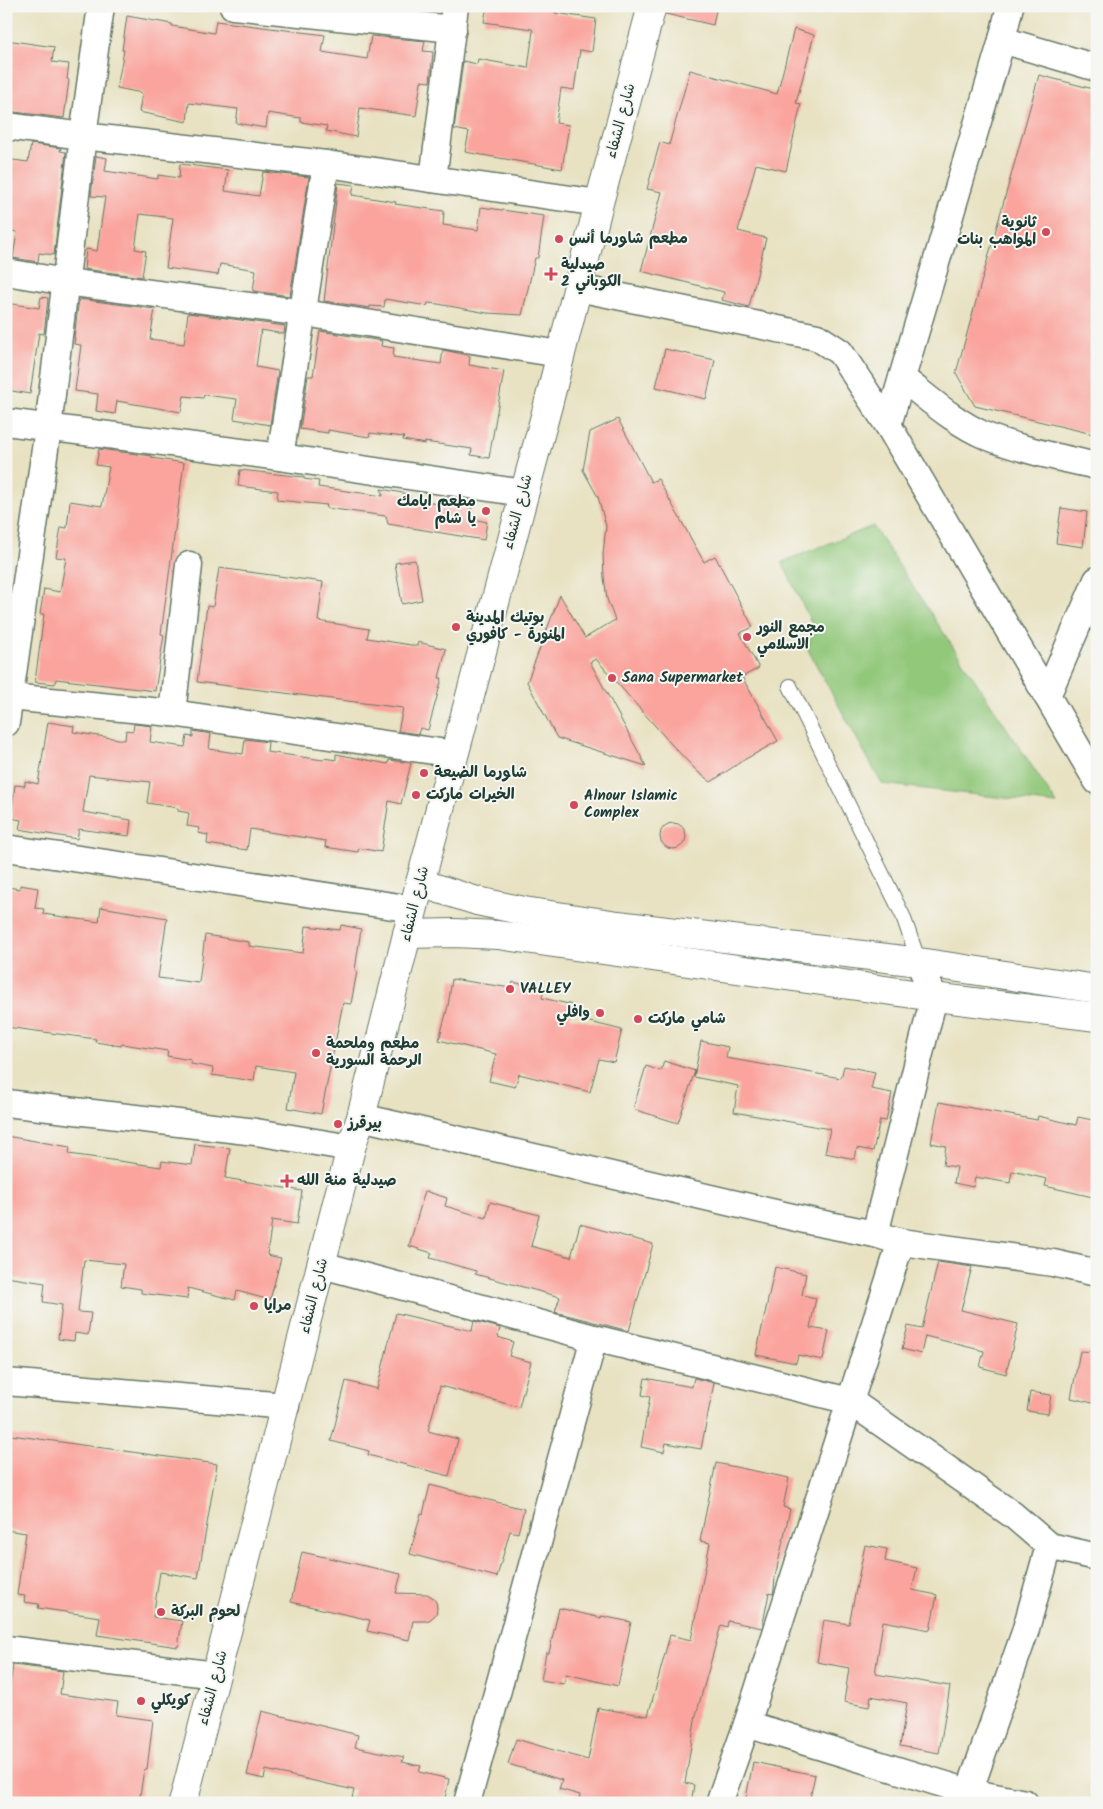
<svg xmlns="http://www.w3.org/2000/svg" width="1103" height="1809" font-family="Kalam,'Playpen Sans Arabic',sans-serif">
<rect width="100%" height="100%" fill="#f6f6f2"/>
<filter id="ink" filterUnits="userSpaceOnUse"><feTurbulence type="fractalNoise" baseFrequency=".02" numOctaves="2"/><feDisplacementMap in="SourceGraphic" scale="10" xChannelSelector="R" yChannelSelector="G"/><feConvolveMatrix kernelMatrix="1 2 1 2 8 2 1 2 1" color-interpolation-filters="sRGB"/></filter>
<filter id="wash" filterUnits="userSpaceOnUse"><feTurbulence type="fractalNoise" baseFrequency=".0096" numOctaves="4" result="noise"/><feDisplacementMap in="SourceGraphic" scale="20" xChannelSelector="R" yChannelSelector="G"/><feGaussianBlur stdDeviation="1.12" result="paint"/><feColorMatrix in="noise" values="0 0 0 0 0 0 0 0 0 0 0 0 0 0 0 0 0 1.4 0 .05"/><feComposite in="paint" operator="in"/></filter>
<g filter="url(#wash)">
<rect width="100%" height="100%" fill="#e8e2c2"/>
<path fill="#92c87a" stroke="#588257" d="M873,526L1057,804L882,784L808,650L812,624L782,562Z"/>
<g id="blocks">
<g fill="#faa49d">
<path d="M487,6H542L555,8V13L596,19L592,52L580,50L574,90L561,88L556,123L569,125L562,169L465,152L469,132L454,129L463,61L477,64L478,59L528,68L533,31L532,29L484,22Z"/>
<path d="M667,6H717L713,25L666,14Z"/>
<path d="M127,16L172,24V26L214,33L216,21L325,35L322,52L367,59L371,36L425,41L423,51L433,52L430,82L421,81L416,116L360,108L356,137L326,131L327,126L301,122V118L268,113L266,128L236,123L238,109L189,103L187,122L139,112L142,93L117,88L124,50H122Z"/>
<path d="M794,29L814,35L796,103L801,104L786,171L756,164L738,231L766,238L749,307L722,300L724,292L641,271L662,192L647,189L660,142L669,145L690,70L777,94Z"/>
<path d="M6,40L54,47L52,62L69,64L67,79L69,80L64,118L6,111Z"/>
<path d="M1039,75L1097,90V435L975,406L956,373Z"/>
<path d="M31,144L61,148L60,151L66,152L54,255L39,253L38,262L13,258L17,232L6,230V159L28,162Z"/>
<path d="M96,156L107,158L105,171L158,179V175L179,178L180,164L228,170L225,191L259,196L263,172L309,177L290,296L253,291L256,270L220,264L218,275L166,268L173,218L140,214L135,249L146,251L142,277L84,269L86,249L97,251L105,197L91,196Z"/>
<path d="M338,183L354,185L352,195L396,202L395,204L444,211L443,225L478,230L481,207L544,216L538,258H535L522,315L487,313L438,304L428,303L427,306L385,299L384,307L370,306V308L324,301Z"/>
<path d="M41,297L48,298L44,334L39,333L30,394L6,390V303L39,308Z"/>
<path d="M79,299L155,309L150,339L184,344L188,313L285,326L284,334L261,330L256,367L278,371L270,425L234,419L237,399L204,395L203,398L184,396L181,412L117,401L115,414L96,411L98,394L75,391L81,345L74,344L75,338H74Z"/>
<path d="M320,331L382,341L381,346L394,348L393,357L441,364L443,350L468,355V356L470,357L469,365L504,371L489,458L471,455L472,449L425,442V444L403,440L404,437L370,433L369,437L328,430V433L300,429L308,376H313Z"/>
<path d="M665,349L715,360L706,399L656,387Z"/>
<path d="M618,419L651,482L658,479L704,562L715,556L753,627L740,633L759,668L742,677L778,741L742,761L711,782L698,772L672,745L596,659L590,662L646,766L557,738L527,682L560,595L585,638L615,620L607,599L604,577L603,554L606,526L598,497L583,470L590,432Z"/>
<path d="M99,449L152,456V458L184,463L161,634L164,635L155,691L56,679L55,684L35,682L44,614H40L44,589L60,592L66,558L56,557L61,527L67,528L70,501L102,506L109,467L96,465Z"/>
<path d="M240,470L304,477V479L319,481L318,487L383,496L381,489L408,494L407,498L442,505L444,497L473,502L469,518L487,522L484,540L388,524L386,516L326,508L327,505L277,500L278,491L238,486Z"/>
<path d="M1061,508L1087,512L1083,547L1056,543Z"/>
<path d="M415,560L422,600L402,604L395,563Z"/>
<path d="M219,568L323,582L318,621L369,629L367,638L417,646L418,642L446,649L439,678H442L428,730L420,728L418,734L398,731L403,708L197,682L207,606L213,607Z"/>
<path d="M48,722L74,726L73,732L125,740L126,730L133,731L134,724L152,726L150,742L185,747L187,736L193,737V731L211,734L209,749L243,754L245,739L268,742L267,752L323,760L324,758L336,760V754L388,764L389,760L411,763L401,804L389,801L381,852L359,848L358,852L325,847L326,841L250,829L247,850L207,844L208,835L198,833L199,828L187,826L189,813L178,811V808L147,803L150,782L89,775L83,812L131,820L129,836L79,829L77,839L19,829L21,820L11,818L15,785L25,786V781L38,784Z"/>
<circle cx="673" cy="836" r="13"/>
<path d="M20,885L38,888L35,908L44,909L43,914L99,922L101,907L167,918L158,978L199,983L205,935L249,942V946L303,953L306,926L340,930L341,925L361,929L355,970L357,971L351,1004L343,1003L321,1114L288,1108L294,1072L256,1066L254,1081L212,1075L213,1068L191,1064V1060L167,1056L168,1051L122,1044L121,1046L95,1042L96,1039L6,1027V898L8,887L20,889Z"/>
<path d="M452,979L511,988L513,982L544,990L542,998L573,1005L570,1017L622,1030L614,1062L599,1059L590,1092L519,1074L515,1087L489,1081L496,1054L439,1040L448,1006Z"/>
<path d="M701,1041L728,1047L726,1058L841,1078L844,1066L875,1072L871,1089L892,1093L886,1121L880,1120L873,1151L857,1148L855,1159L825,1153L830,1129L734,1112L738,1086L694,1077Z"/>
<path d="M664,1061L695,1071L678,1123L633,1109L646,1066L661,1071Z"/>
<path d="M939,1102L1037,1120L1038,1116L1076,1125L1078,1117L1097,1121V1198L1045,1186L1047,1179L1012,1171L1010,1183L975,1177L973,1187L954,1183L957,1167L943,1165L946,1146L931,1143Z"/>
<path d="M6,1136L70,1147L69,1154L161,1167L162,1161L192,1165L195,1144L230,1148L225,1178L302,1191L297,1224L272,1220L267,1255L281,1258L270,1300L237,1291L235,1300L188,1288L187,1299L141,1293V1289L121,1286L124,1264L84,1260L78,1312L91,1313L88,1335L75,1333L74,1341L58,1339L62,1305L43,1302L45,1283L6,1277Z"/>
<path d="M425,1191L447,1198L445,1206L486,1218L490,1202L539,1215L531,1246L571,1257L580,1224L653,1244L629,1331L555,1312L560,1297L475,1274L476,1271L430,1258L432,1253L409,1246Z"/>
<path d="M938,1262L972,1267L961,1310L1018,1324L1006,1374L980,1367L984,1351L925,1336L921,1354L902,1349L908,1326L922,1329Z"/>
<path d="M775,1267L806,1274L802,1295L816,1298L810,1328L829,1331L823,1360L798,1355L796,1363L756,1355Z"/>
<path d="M396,1313L472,1331L474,1321L500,1328L498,1337L513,1342L509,1356L531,1362L519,1407L440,1386L428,1431L458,1439L449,1476L368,1455L369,1451L331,1441L346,1381L377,1389Z"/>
<path d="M1080,1351L1097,1352V1404L1071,1398Z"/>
<path d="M645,1378L692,1387L694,1378L714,1383L701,1449L666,1443L664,1452L641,1447L650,1397L642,1395Z"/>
<path d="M1030,1392L1051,1395L1048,1414L1027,1411Z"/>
<path d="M11,1435L217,1464L198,1578L160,1572L153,1617L182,1621L178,1647L97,1635L100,1617L38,1608L39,1604L24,1602L25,1596L17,1595L26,1533L6,1530V1468Z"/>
<path d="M716,1463L789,1478L783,1507L790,1509L775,1577L774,1589L773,1594L769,1593L762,1628L728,1621L727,1627L721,1625L696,1715L685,1783L694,1785L691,1803H578L580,1795L559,1789L562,1780L508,1764L516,1739L588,1760L598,1708L648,1716L670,1635L691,1640L710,1543L700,1541Z"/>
<path d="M430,1485L524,1509L518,1533L510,1531L497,1577L410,1554L421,1513L423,1514Z"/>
<path d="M865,1545L887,1549L885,1561L917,1568L912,1590L937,1595L930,1630L883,1621L875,1674L950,1686L939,1753L900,1746L907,1703L871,1696L869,1707L844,1702L849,1668L817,1662L824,1620L849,1624Z"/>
<path d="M302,1552L401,1574L396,1593L427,1594L432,1597L436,1602L437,1608L436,1614L432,1618L427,1621H413L409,1640L367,1631L370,1620L291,1602Z"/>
<path d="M559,1608L601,1618V1616L631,1622L618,1686L566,1674L564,1684L541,1680L546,1653H549Z"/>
<path d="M13,1665L63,1671L60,1694L118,1702L116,1715L153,1720L147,1769H144L139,1803H6V1712Z"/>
<path d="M262,1711L358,1735L355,1747L404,1757L402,1762L421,1766L419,1772L449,1779L444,1803H374L352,1798L354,1790L266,1770L264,1779L247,1775Z"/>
<path d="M753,1762L815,1775L809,1803H745Z"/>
</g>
</g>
</g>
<g filter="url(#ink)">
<use href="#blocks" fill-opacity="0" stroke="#657766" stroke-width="1"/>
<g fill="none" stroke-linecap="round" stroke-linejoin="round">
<defs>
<path id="service" d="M790,686L903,916L919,962"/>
<g id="minor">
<path d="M233,6L453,29"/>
<path d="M1002,40L1097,68"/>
<path d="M6,126L83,136L326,164L599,203"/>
<path d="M433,179L455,6"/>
<path d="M6,272L66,282L304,313L560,354"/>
<path d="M578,288L817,337L840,352L888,425L1097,781"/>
<path d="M902,378C928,398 955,423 986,436C1021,450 1061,458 1097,466"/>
<path d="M6,422L280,457L524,493"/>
<path d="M888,425L1002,40L1010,6"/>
<path d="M280,457L326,164"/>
<path d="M1047,696L1097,580"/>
<path d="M10,697L172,713L454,754"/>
<path d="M172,713L189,565"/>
<path d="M6,723L48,428L83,136L101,6"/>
<path d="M6,848L413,909"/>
<path d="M6,1103L256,1132L351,1148"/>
<path d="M361,1117L814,1222L875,1234L901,1242L1053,1263L1097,1273"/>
<path d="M875,1234L934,997L919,962"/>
<path d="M322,1265L594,1338L850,1401L1013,1515L1049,1546L1097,1557"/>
<path d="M6,1382L286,1406"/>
<path d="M6,1649L216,1675"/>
<path d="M747,1724L969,1792L1025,1803"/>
<path d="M969,1792L1025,1632L1049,1546"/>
<path d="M467,1803L594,1338"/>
<path d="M719,1803L747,1724L901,1242"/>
</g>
<g id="tertiary">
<path d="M420,883L477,901L524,911L618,925L919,962L1097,989"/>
<path d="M407,934L454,933L498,935L934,997L1097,1017"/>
<path d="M183,1803L351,1148L361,1117L420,883L548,405L599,203L652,6"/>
</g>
</defs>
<use href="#service" stroke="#657766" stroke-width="16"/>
<use href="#minor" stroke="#657766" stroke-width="29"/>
<use href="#tertiary" stroke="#657766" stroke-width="30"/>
<use href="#service" stroke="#fff" stroke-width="14"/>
<use href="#minor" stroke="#fff" stroke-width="26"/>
<use href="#tertiary" stroke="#fff" stroke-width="28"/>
</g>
</g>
<g fill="#d1495b" stroke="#f6f6f2" stroke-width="2">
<circle cx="1046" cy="232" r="5"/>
<circle cx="559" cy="239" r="5"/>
<path d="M548.5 266.5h5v5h5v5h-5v5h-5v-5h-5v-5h5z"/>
<circle cx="486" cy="511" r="5"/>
<circle cx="456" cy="627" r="5"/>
<circle cx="747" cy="637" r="5"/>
<circle cx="612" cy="678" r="5"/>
<circle cx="424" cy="773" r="5"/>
<circle cx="416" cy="795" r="5"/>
<circle cx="574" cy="805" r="5"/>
<circle cx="510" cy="989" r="5"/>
<circle cx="600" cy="1013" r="5"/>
<circle cx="638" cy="1019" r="5"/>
<circle cx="316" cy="1053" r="5"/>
<circle cx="338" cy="1124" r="5"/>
<path d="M284.5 1173.5h5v5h5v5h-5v5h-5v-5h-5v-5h5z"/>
<circle cx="254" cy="1306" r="5"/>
<circle cx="161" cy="1612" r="5"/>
<circle cx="141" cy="1701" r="5"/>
</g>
<g text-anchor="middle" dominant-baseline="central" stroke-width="4" stroke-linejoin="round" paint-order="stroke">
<g font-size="15" fill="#1f3d34" stroke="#f6f6f2">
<text transform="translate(621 121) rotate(-75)">شارع الشفاء</text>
<text transform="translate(518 512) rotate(-75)">شارع الشفاء</text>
<text transform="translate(415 904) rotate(-76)">شارع الشفاء</text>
<text transform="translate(314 1296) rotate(-76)">شارع الشفاء</text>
<text transform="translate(213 1688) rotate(-75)">شارع الشفاء</text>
</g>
<g font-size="15" font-weight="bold" fill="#1f3d34" stroke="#f6f6f2" text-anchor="start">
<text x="1036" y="223" text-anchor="end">ثانوية<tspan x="1036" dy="17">المواهب بنات</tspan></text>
<text x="569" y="239">مطعم شاورما أنس</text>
<text x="561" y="265">صيدلية<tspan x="561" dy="17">الكوباني 2</tspan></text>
<text x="476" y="502" text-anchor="end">مطعم ايامك<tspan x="476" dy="17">يا شام</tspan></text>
<text x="466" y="618">بوتيك المدينة<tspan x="466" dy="17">المنورة - كافوري</tspan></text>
<text x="757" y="628">مجمع النور<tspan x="757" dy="17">الاسلامي</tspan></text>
<text x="622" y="678">Sana Supermarket</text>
<text x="434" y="773">شاورما الضيعة</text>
<text x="426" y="795">الخيرات ماركت</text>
<text x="584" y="796">Alnour Islamic<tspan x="584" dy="17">Complex</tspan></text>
<text x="520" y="989">VALLEY</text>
<text x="590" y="1013" text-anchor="end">وافلي</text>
<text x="648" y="1019">شامي ماركت</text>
<text x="326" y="1044">مطعم وملحمة<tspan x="326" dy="17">الرحمة السورية</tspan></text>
<text x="348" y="1124">بيرقرز</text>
<text x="297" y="1181">صيدلية منة الله</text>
<text x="264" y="1306">مرايا</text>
<text x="171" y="1612">لحوم البركة</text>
<text x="151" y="1701">كويكلي</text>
</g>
</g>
<rect width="1103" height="1809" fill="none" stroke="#f6f6f2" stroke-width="25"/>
</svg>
